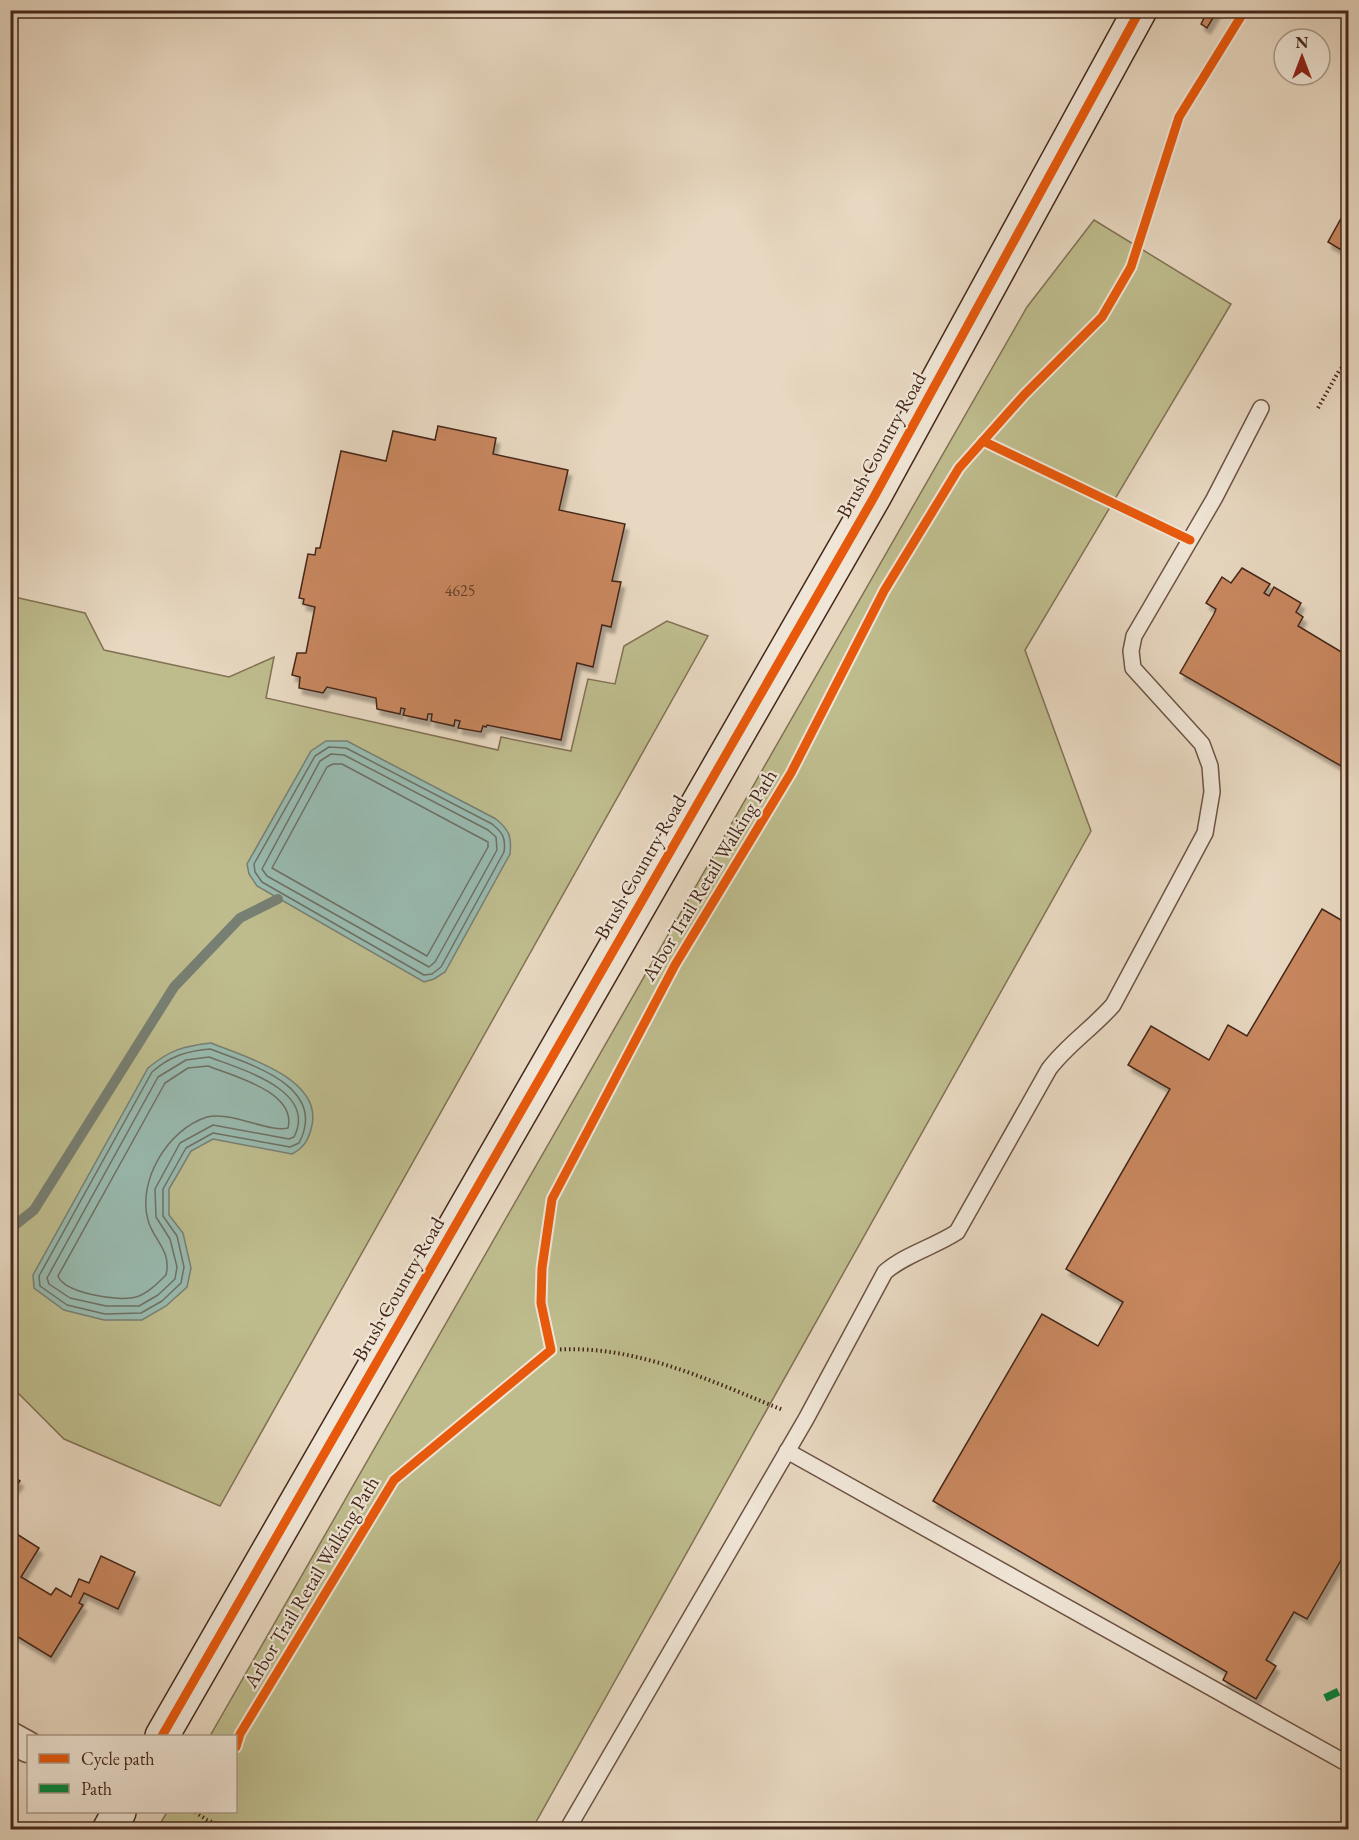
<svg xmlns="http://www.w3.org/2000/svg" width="1359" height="1840" font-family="'EB Garamond',serif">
<defs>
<filter id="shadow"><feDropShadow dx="3.5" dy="6" stdDeviation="1.5" flood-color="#0004"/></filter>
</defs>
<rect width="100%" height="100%" fill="#e8d8c1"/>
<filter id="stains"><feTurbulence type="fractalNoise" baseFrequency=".00333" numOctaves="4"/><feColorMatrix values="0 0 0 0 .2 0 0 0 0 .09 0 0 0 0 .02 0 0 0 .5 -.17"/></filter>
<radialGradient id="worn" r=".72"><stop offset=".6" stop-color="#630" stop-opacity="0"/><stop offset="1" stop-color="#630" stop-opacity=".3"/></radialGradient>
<g fill="#bebc8d" stroke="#827254" stroke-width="1.5">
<path d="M1094,220L1231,304L1025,650L1091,831L532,1829H157L167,1812H236V1736H210L1027,307Z"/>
<path d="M10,596L85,613L104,650L229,677L274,657L266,698L498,750L501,737L571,751L588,679L615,684L624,646L667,621L708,636L220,1506L64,1439L11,1386Z"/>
</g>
<g fill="#98baaf" stroke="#777f73" stroke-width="1.5">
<path d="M326,741H347L496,819C509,830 512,836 510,854L445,972L434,979L424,982L257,886L249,874L247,864L311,751Z"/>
<path d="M211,1043C243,1056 322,1078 312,1125C309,1139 305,1147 292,1154L213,1139L191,1151L169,1189V1215L183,1233L191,1268L187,1287L166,1306L142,1320H104L64,1310L34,1288L33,1275L148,1068C170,1050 183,1046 211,1043Z"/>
</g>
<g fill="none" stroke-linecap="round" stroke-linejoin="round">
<g stroke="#6e7064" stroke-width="1.5">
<path d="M329,747L346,748L492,824C503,833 506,838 504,852L441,967L432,974L424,975L262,882L255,872L254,864L315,756Z"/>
<path d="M331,754L344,755L488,830L496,837L497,850L435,962L429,967L267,876L262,869L320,761Z"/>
<path d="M333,764H342L488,842V847L427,956L272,868L327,767Z"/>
<path d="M210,1049C249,1064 329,1086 299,1143L290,1147L213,1133L186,1148L163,1189V1216L177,1236L184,1267L181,1283L162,1301L141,1313L105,1314L67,1305L40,1286L39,1276L152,1072C170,1056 187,1051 210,1049Z"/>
<path d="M209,1057C240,1069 318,1090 294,1137L289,1139L213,1125L180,1143L155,1189L156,1217L170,1239L177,1267L175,1279L158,1295L139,1306H106L70,1298L49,1284L47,1278L158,1077L186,1060Z"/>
<path d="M208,1066C233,1076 297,1092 288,1128C270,1133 230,1111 207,1117C168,1129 137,1181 148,1220C153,1240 172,1250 166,1275C158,1283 147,1294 136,1297C119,1302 64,1293 58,1276L165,1083L188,1068Z"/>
</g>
<path stroke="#777f73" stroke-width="10" d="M10,1229L34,1210L174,987L240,918L278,899"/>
</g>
<g fill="#c8875e" stroke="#45271a" stroke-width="1.5" filter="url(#shadow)">
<path d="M1208,10L1217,11L1207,28L1201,24Z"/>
<path d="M1348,206V254L1328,242Z"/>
<path d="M438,426L496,438L493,454L568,470L559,510L625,524L612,581L621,582L611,627L602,625L593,667L577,663L561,740L487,725L486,727L483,726L481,732L458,728L460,721L455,720L454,726L431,721L432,714H428L427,720L403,715L405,709L401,708L400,714L377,709L376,698L327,687L323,693L299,688L300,677L292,675L297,653H306L315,607L303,604L304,599L299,598L308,554L315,555L316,548H320L341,451L386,461L393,431L435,440Z"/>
<path d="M1242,568L1270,584L1264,593L1269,596L1274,587L1301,603L1296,612L1303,617L1298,626L1348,656V770L1180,673L1214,614L1216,609L1206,603L1222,577L1231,583Z"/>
<path d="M1322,909L1348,924V1515L1343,1524L1348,1527V1548L1307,1619L1294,1612L1266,1660L1276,1666L1256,1699L1223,1680L1227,1672L933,1501L1042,1314L1098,1346L1123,1302L1066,1269L1170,1089L1128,1065L1151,1026L1209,1060L1228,1025L1247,1036Z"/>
<path d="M10,1474L20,1481L10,1493Z"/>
<path d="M12,1531L39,1548L21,1577L51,1595L56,1588L71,1597L79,1579L89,1583L101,1556L135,1572L118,1609L84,1593L79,1603L83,1605L51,1657L10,1632Z"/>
</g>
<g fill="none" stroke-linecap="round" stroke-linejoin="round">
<defs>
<g id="lane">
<path d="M787,1451L1348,1764"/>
<path d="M567,1830L806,1419L885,1272C906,1254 934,1247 957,1232L1049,1069C1068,1044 1093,1028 1113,1005L1205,833L1212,792L1210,766L1202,744L1133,668L1131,651L1134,636L1214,499L1261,408"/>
</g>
<path id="street" d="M10,1737L28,1747"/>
<g id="secondary">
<path d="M162,1736L874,497L1140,10"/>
<path d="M109,1830L119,1812"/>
</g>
</defs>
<use href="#lane" stroke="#6e5344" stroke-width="18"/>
<use href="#street" stroke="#6e5344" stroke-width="33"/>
<use href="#secondary" stroke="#45271a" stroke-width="36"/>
<g stroke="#45271a" stroke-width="4" stroke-dasharray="1.5 3" stroke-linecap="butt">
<path d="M1318,408L1340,369L1348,365"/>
<path d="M551,1350C633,1343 708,1380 783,1410"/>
<path d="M195,1812L207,1820L233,1830"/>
</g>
<use href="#lane" stroke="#f0e6d7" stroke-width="15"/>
<use href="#street" stroke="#f0e6d7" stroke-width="30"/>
<use href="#secondary" stroke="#f0e6d7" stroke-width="33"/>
<path stroke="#00873e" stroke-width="8" stroke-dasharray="15 8" stroke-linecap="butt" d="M1325,1698L1344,1689L1348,1691"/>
<defs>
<g id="cycleway">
<path d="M983,441L1190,540"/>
<path d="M162,1736L874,497L1140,10"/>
<path d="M236,1747L240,1734L394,1480L551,1350L541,1303L542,1268L552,1199L675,965L791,773L884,591L959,468L1025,394L1102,317L1131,267L1179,117L1245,10"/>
</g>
</defs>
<use href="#cycleway" stroke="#f0e6d7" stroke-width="13"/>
<use href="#cycleway" stroke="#e8590c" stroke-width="9"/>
</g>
<g text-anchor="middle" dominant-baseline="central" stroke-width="4.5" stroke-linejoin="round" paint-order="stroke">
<g font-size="16" fill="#663f2b">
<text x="460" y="590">4625</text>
</g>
<g font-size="20" fill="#45271a" stroke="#f0e6d7">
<text transform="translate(881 445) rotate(-61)">Brush Country Road</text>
<text transform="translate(640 867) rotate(-60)">Brush Country Road</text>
<text transform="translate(709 875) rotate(-59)">Arbor Trail Retail Walking Path</text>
<text transform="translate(398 1289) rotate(-60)">Brush Country Road</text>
<text transform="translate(311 1582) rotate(-59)">Arbor Trail Retail Walking Path</text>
</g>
</g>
<rect width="1359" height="1840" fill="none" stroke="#e8d8c1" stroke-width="36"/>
<rect x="12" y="12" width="1335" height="1816" fill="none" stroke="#45271a" stroke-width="3"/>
<rect x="18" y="18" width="1323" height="1804" fill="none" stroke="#45271a" stroke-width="1.5"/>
<rect x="27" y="1735" width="210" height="78" fill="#f0e6d7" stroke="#ac9a8b" stroke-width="1.5"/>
<rect x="39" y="1754" width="30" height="9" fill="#e8590c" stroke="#ac9a8b" stroke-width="1.5"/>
<text x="81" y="1765" font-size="18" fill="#45271a">Cycle path</text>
<rect x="39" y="1784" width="30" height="9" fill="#00873e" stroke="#ac9a8b" stroke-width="1.5"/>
<text x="81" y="1795" font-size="18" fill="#45271a">Path</text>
<g transform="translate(1302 57)"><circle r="28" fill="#f0e6d7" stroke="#ac9a8b" stroke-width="1.5"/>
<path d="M0-4.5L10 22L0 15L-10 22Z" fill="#8f2418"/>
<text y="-9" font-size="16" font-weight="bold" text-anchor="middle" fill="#45271a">N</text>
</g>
<rect width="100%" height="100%" filter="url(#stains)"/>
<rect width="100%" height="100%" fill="url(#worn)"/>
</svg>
